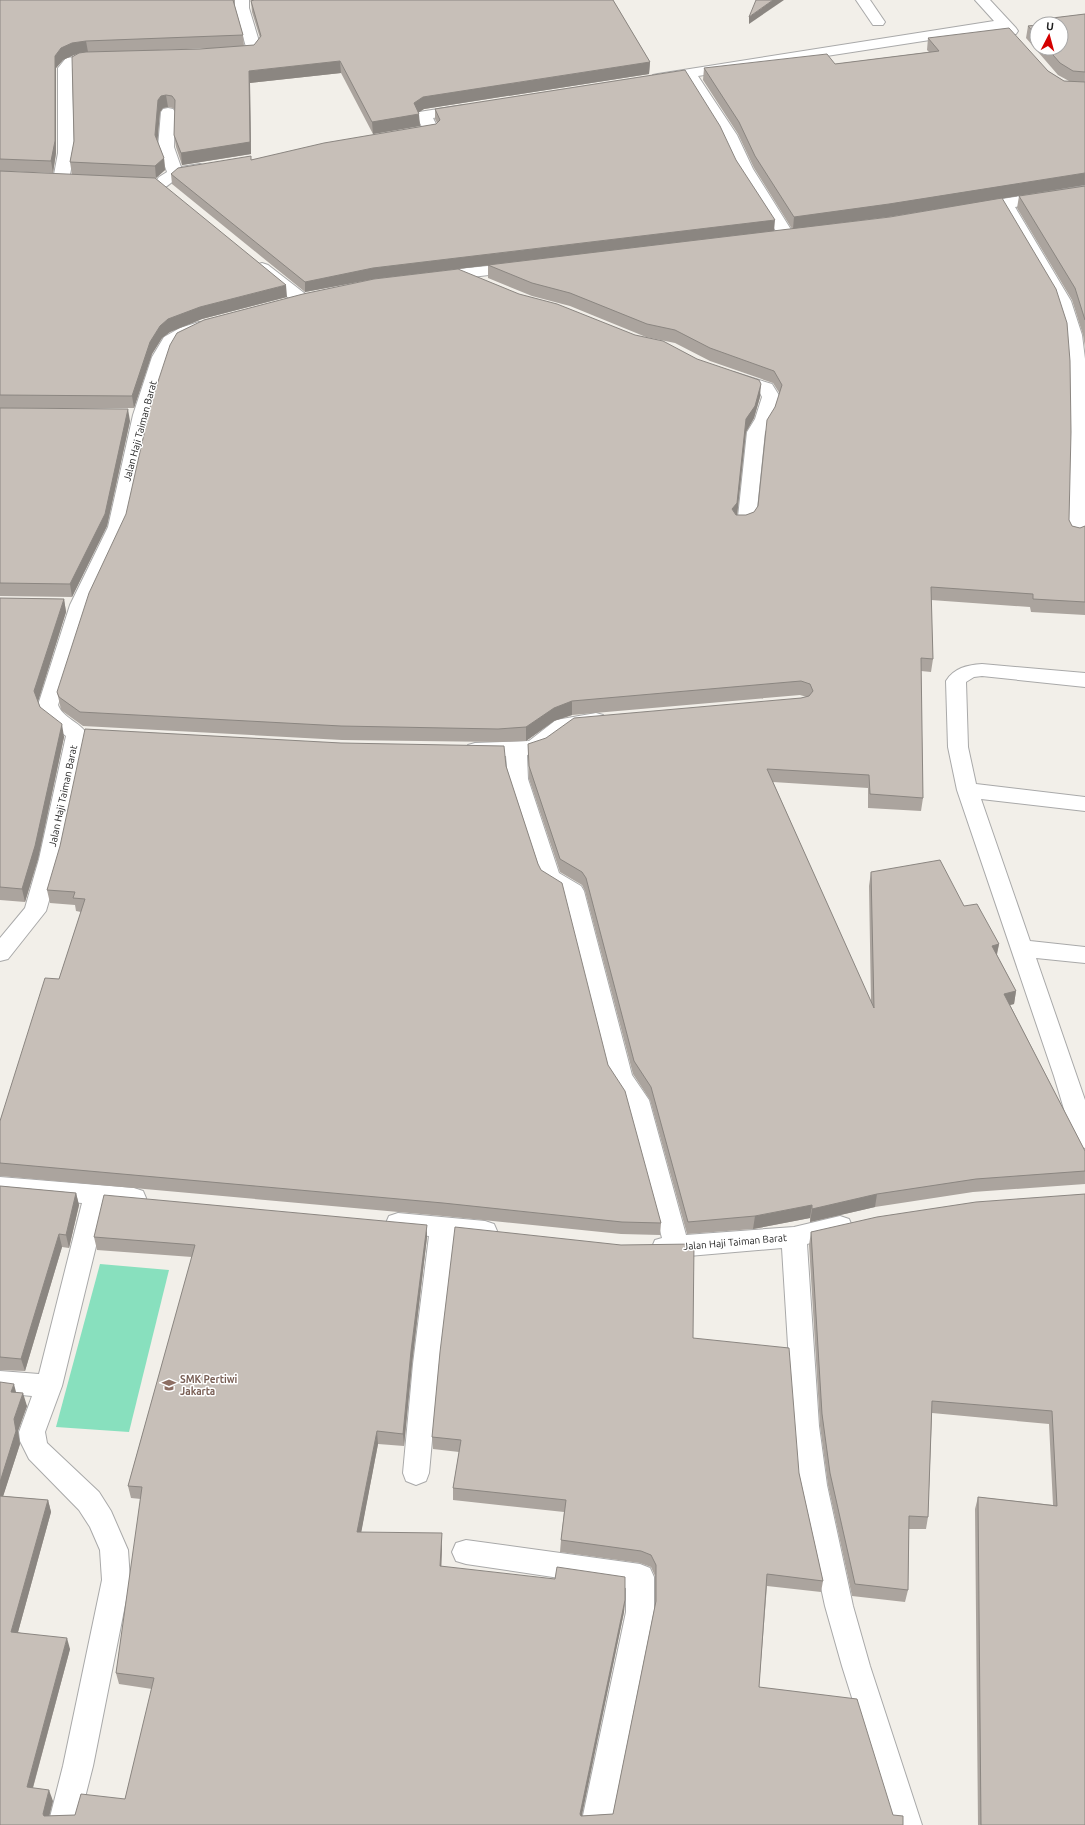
<svg xmlns="http://www.w3.org/2000/svg" width="1085" height="1825" font-family="Ubuntu,sans-serif">
<rect width="100%" height="100%" fill="#f2efe9"/>
<path fill="#88e0be" d="M100,1264L169,1270L129,1432L56,1427Z"/>
<g fill="none" stroke-linecap="round" stroke-linejoin="round">
<defs>
<path id="service" d="M856,0H870L885,22L883,25H873Z"/>
<g id="minor">
<path d="M235,0H249V8L261,48C254,58 235,60 224,57L222,54L224,51L246,47L235,8Z"/>
<path d="M975,0H990L1016,28L1018,31L1016,34H1006L1001,29L698,76L737,135L753,169L795,236L793,239L787,241L781,239L779,236L737,169L721,135L685,78L658,82L653,81L651,78L653,75L658,74L994,21Z"/>
<path d="M100,54L105,55L107,58L105,61L75,65L72,69L74,153L69,180L67,183L61,185L55,183L53,180L58,153V68L66,58Z"/>
<path d="M464,105L469,106L471,109L469,112L433,118L439,130L436,133L408,139L403,137L400,134L403,131L422,127L416,115L419,112Z"/>
<path d="M168,108L173,109L175,112L174,147L181,167L200,164L205,166L208,169L205,172C197,174 188,174 180,177C170,181 167,191 155,188L153,185L159,177L167,172L158,147L161,112L163,109Z"/>
<path d="M1085,186V196L1015,207L1071,301L1082,335L1085,359V535L1077,539L1070,537L1068,533L1070,445L1069,374L1066,335L1055,301L1001,209L976,213L970,211L968,208L970,205L976,203Z"/>
<path d="M262,263L268,265L308,296L310,300L308,304L302,305L296,304L256,271L254,268L256,265Z"/>
<path d="M517,263L523,265L525,268L523,271L438,281L432,279L430,276L432,273L438,271Z"/>
<path d="M199,322L205,323L207,327L205,331L177,344L170,357L151,415L126,527L90,605L58,705C63,718 80,722 87,734L61,859L46,911L8,959L0,961V938L25,908L39,859L66,736L44,719L38,705L70,605L108,527L133,415L152,357L164,337L180,328Z"/>
<path d="M733,372L772,384L780,397L773,419L765,432L756,519C751,527 744,528 735,526L733,522L738,517L747,432L755,419L762,397L759,391L727,381L724,377L727,373Z"/>
<path d="M982,664L1085,673V687L982,676L974,677L966,682L968,747L976,784L1085,797V811L981,799L1030,941L1085,947V963L1036,958L1085,1100V1148L1077,1146L1073,1139L1054,1076L957,790L948,747L946,681C954,668 967,665 982,664Z"/>
<path d="M596,713L603,715L606,720L603,725L569,731L544,751L527,755L528,779L559,873L581,886L584,891L632,1075L649,1100L686,1235L794,1227L840,1216L849,1219L852,1226L849,1233L807,1244L819,1426L827,1485L853,1606L870,1666L922,1825H892L842,1666L825,1606L799,1485L793,1426L782,1248L677,1257H664L655,1254L652,1247L655,1240L662,1238L626,1103L609,1078L563,895L542,882L539,877L508,779L506,756L475,757L468,755L465,750L468,745L475,743L529,741L556,720Z"/>
<path d="M0,1177L134,1188L143,1191L146,1198L143,1205L134,1208L106,1205L62,1386L45,1432L47,1443L99,1492L111,1511L128,1550L130,1580L93,1766L78,1825H48L63,1766L102,1580L100,1550L90,1527L79,1510L29,1459L20,1441L19,1432L32,1396L0,1393V1371L39,1374L82,1203L0,1197Z"/>
<path d="M398,1213L485,1221L494,1224L497,1231L494,1238L485,1241L454,1238L439,1364L429,1473L426,1481L416,1485L406,1481L403,1473L413,1364L429,1236L398,1233L389,1230L386,1223L389,1216Z"/>
<path d="M466,1540L640,1564L650,1568L654,1577V1612L611,1825H581L626,1612V1588L466,1564L456,1561L452,1552L456,1543Z"/>
</g>
</defs>
<use href="#service" stroke="#a9a9a9" stroke-width="2"/>
<use href="#minor" stroke="#a9a9a9" stroke-width="2"/>
<use href="#service" fill="#fff" fill-rule="evenodd"/>
<use href="#minor" fill="#fff" fill-rule="evenodd"/>
</g>
<g fill="#aba49e" fill-rule="evenodd">
<path d="M0,0H235L234,3L243,35L244,46L254,45L260,38L252,12L251,1L250,0H613L650,62L649,74L424,109L418,112L420,126L373,134L341,73L250,83L251,154L182,165L176,147L174,135L175,110L173,108L168,107L163,108L160,112L157,140L164,158L165,170L156,178H155L287,297L202,319L170,332L162,338L152,354L134,408H0V171L72,175L70,162L74,141L76,54L74,55L63,60L56,68V153L53,173L0,171ZM214,48L200,49L158,50Z"/>
<path d="M1085,14V185L888,217L829,224L1069,520L1072,526L1080,528L1085,526V615L1031,612L1030,607L931,600L933,659L931,672L921,671L923,798L921,811L868,808V788L773,782L871,1003L869,886L871,872L964,906L999,944L997,955L1016,991L1014,1004L1010,1005L1085,1151V1184L973,1192L875,1207L810,1222V1218L753,1229L687,1234L650,1100L633,1074L585,891L582,885L560,872L529,779L528,744L801,698L807,697L800,695L572,715L554,721L526,741L498,742L342,740L83,726L61,710L60,705L57,692L760,397L754,418L746,432L737,515H746L754,512L758,506L775,407L780,394L773,383L710,361L675,343L646,337L570,306L532,296L488,278V265L792,229L754,168L738,134L703,80L704,68L835,64L929,52L927,50L928,38L1048,71L1064,81H1069L1058,75L1026,38L1028,26L1037,25V48H1061L1043,24L1044,19Z"/>
<path d="M435,109L736,160L774,231L374,279L305,292L172,184L171,174L251,160L436,124L437,123L435,119Z"/>
<path d="M1085,186V347L1083,335L1072,300L1017,208L1019,196Z"/>
<path d="M0,408L130,421L107,526L72,597L0,596Z"/>
<path d="M0,598L64,599L66,612L38,701L40,707L64,737L38,859L25,902L0,900Z"/>
<path d="M506,766L538,864L608,1065L661,1223L660,1235L621,1234L443,1216L0,1176V1121L59,979L81,912L76,911L75,905L50,903L47,890Z"/>
<path d="M0,1186L76,1193L79,1205L69,1248L62,1247L25,1371L0,1370Z"/>
<path d="M1085,1194V1825H978L975,1509L978,1497L1053,1505L1049,1424L932,1413L928,1517L926,1529H909L908,1590L905,1602L852,1596L828,1485L820,1426L809,1245L811,1232Z"/>
<path d="M94,1237H427L412,1364L404,1446L378,1444L361,1532L442,1545L441,1566L625,1600L624,1612L581,1816L613,1814L655,1605V1576L651,1567L640,1563L560,1552L561,1540L564,1512L453,1500V1488L459,1452L433,1449L432,1437L693,1338L799,1473L823,1581L821,1592L767,1586L759,1687L893,1815L0,1825V1382L16,1393L27,1406L18,1431L20,1444L3,1496L48,1500L51,1512L18,1632L70,1649L33,1788L53,1801L49,1816L75,1815L125,1799L152,1689L119,1684L116,1673L141,1499L131,1498L128,1486L192,1257L97,1250Z"/>
</g>
<g fill="#8b8681">
<path d="M773,0H784L749,24V17Z"/>
<path d="M86,41L88,52L74,55L63,60L56,68V153L53,173L51,161L55,56L61,48L72,43Z"/>
<path d="M340,61L341,73L250,83L251,154L182,165L181,153L249,71Z"/>
<path d="M650,62L649,74L424,109L415,115L419,114L420,126L373,134L372,122L414,103L423,97Z"/>
<path d="M166,95L168,107L163,108L160,112L157,147L155,135L158,100L161,96Z"/>
<path d="M164,158L165,170L156,178L155,166Z"/>
<path d="M1085,173V185L888,217L793,229L794,217Z"/>
<path d="M775,220L774,231L374,279L305,292V282L373,268Z"/>
<path d="M286,285L287,297L202,319L170,332L162,338L152,354L134,408L132,396L150,342L160,326L168,319L200,307Z"/>
<path d="M761,384L760,397L754,418L746,432L737,516L732,509L746,419Z"/>
<path d="M128,409L130,421L107,526L72,597L70,584Z"/>
<path d="M64,599L66,612L37,705L34,691Z"/>
<path d="M572,701V715L554,721L526,741V727L554,708Z"/>
<path d="M62,724L64,737L38,859L25,902L22,889Z"/>
<path d="M999,944L996,957L992,946Z"/>
<path d="M1016,991L1014,1004L1001,1007L1004,994Z"/>
<path d="M76,1193L79,1205L69,1248L66,1235Z"/>
<path d="M877,1194L875,1207L810,1222L812,1209Z"/>
<path d="M812,1205L810,1218L753,1229L755,1216Z"/>
<path d="M427,1225V1237L412,1364L404,1446L403,1434L411,1351Z"/>
<path d="M59,1234L62,1247L25,1371L21,1359Z"/>
<path d="M14,1384L17,1396L11,1392Z"/>
<path d="M23,1393L27,1406L18,1431L20,1444L0,1506V1482L14,1419Z"/>
<path d="M377,1431L378,1444L359,1544L357,1532Z"/>
<path d="M48,1500L51,1512L15,1643L11,1632Z"/>
<path d="M442,1533V1545L441,1578L440,1566Z"/>
<path d="M625,1600L624,1612L580,1825V1814Z"/>
<path d="M67,1638L70,1649L30,1798L27,1787Z"/>
<path d="M49,1790L53,1801L47,1825L43,1814Z"/>
</g>
<g fill="#c7bfb8" stroke="#8b8681">
<path d="M0,0H233L243,35L86,41L72,43L61,48L55,56V141L51,161L0,159Z"/>
<path d="M254,0H613L650,62L423,97L414,103L419,114L372,122L340,61L249,71L250,142L181,153L174,135L175,100L172,96L166,95L161,96L158,100L155,135L164,158L155,166L70,162L74,141L72,57L79,53L86,52L200,49L254,45L261,36L251,1Z"/>
<path d="M756,0H773L749,17Z"/>
<path d="M1085,14V72L1073,71L1060,63L1047,48H1061V24H1044V19Z"/>
<path d="M1037,25V36L1028,26Z"/>
<path d="M1009,28L1048,71L1064,81L1085,82V173L889,204L794,217L755,156L739,122L704,68L827,54L835,64L939,51L928,38Z"/>
<path d="M685,70L720,126L736,160L775,220L373,268L305,282L171,174L178,168L251,156V160L324,143L436,124L440,120L435,109Z"/>
<path d="M0,171L155,178L286,285L200,307L168,319L160,326L150,342L132,396L0,395Z"/>
<path d="M1085,186V320L1075,288L1019,196Z"/>
<path d="M1002,198L1056,289L1067,323L1070,361L1071,432L1069,520L1072,526L1080,528L1085,526V602L1033,599V594L931,587L933,659L921,658L923,798L870,794L869,775L767,769L874,1008L871,872L940,860L964,906L977,904L999,944L992,946L1016,991L1004,994L1085,1151V1171L976,1179L877,1194L812,1209V1205L755,1216L688,1222L651,1087L634,1061L586,878L582,872L560,859L529,766L528,744L546,738L574,718L801,698L809,696L813,691L810,684L801,681L572,701L554,708L526,727L498,729L341,726L80,712L59,697L57,692L89,593L126,514L151,403L170,345L177,333L204,320L303,294L374,279L458,269L519,294L557,304L635,335L663,341L697,359L759,380L761,384L755,406L746,419L737,503L732,509L736,515H746L754,512L758,506L767,420L775,407L782,385L774,371L710,348L675,330L647,324L570,293L532,283L488,265L890,217Z"/>
<path d="M0,408L128,409L105,514L70,584L0,583Z"/>
<path d="M0,598L64,599L34,691L40,707L62,724L35,846L22,889L0,887Z"/>
<path d="M85,729L341,743L504,746L506,766L538,864L541,870L562,883L608,1065L625,1091L661,1223L622,1222L443,1203L0,1163V1121L45,978L59,979L85,899L73,898L75,892L47,890L60,846Z"/>
<path d="M0,1186L76,1193L66,1235L59,1234L21,1359L0,1357Z"/>
<path d="M1085,1194V1825H981L978,1497L1057,1506L1052,1411L932,1401L928,1517L909,1516L908,1590L855,1584L830,1473L822,1414L811,1232L877,1217L976,1202Z"/>
<path d="M104,1195L427,1225L411,1351L403,1434L377,1431L357,1532L442,1533L440,1566L555,1579L557,1567L625,1577V1600L580,1814L581,1816L613,1814L656,1601V1565L651,1555L641,1551L561,1540L566,1500L453,1488L461,1440L432,1437L440,1352L455,1227L621,1245L694,1244L693,1338L789,1348L799,1473L823,1581L767,1574L759,1687L857,1699L893,1815L903,1816V1825H0V1496L48,1500L11,1632L67,1638L27,1787L49,1790L43,1814L44,1816L75,1815L81,1794L125,1799L154,1678L116,1673L142,1487L128,1486L195,1245L94,1237Z"/>
<path d="M0,1382L14,1384L11,1392L23,1393L14,1419L16,1431L0,1482Z"/>
</g>
<defs>
<symbol id="school-bare" viewBox="-9 -9 18 18"><path d="M0-5L7-2L0 1L-7-2ZM-4 1L0 2.5L4 1V4Q0 6-4 4Z" fill="#8d6e63" stroke="#fff" stroke-width="2.5" paint-order="stroke"/></symbol>
</defs>
<g fill-rule="evenodd">
<use href="#school-bare" x="159" y="1375" width="20" height="20"/>
</g>
<g text-anchor="middle" dominant-baseline="central" stroke-width="3" stroke-linejoin="round" paint-order="stroke">
<g font-size="10" fill="#222" stroke="#fff">
<text transform="translate(140 431) rotate(-75)">Jalan Haji Taiman Barat</text>
<text transform="translate(63 796) rotate(-78)">Jalan Haji Taiman Barat</text>
<text transform="translate(735 1242) rotate(-5)">Jalan Haji Taiman Barat</text>
</g>
<g font-size="10" font-weight="bold" fill="#785e54" stroke="#fff" text-anchor="start">
<text x="180" y="1379">SMK Pertiwi<tspan x="180" dy="12">Jakarta</tspan></text>
</g>
</g>
<g transform="translate(1049 36) rotate(6)"><circle r="19" fill="#ffffff" stroke="#a7a7a7"/>
<path d="M0-3L7 15L0 10L-7 15Z" fill="#d40000"/>
<text y="-6" font-size="11" font-weight="bold" text-anchor="middle" fill="#222222">U</text>
</g>
</svg>
